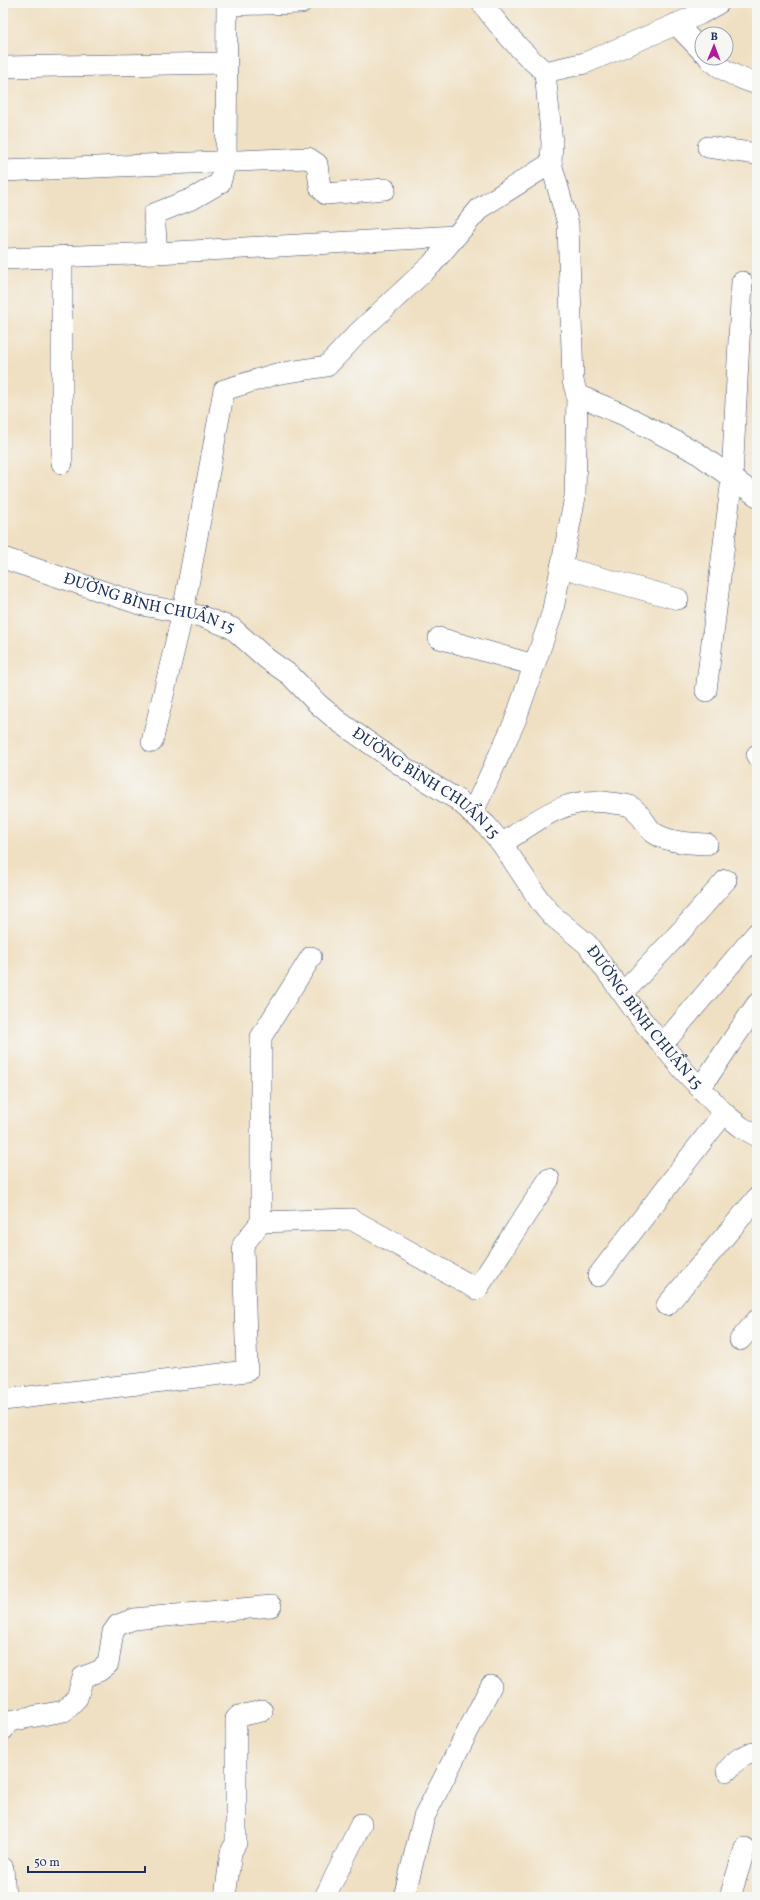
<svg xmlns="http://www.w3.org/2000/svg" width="760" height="1900" font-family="Vollkorn,serif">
<rect width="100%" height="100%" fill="#f6f6f2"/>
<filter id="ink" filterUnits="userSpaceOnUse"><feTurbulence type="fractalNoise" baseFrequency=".025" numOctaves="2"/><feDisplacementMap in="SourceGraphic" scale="8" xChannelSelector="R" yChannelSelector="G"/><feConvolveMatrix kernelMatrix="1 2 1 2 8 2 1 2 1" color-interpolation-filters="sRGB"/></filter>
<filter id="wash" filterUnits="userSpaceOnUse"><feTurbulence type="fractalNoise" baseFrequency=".012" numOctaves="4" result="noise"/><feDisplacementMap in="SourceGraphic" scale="16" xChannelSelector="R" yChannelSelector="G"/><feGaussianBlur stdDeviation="0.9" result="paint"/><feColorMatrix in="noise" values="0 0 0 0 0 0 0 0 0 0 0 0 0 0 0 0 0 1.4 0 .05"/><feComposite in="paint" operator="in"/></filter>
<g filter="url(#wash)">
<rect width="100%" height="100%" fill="#f0e0c3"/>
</g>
<g filter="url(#ink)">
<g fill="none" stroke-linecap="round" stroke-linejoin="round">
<defs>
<g id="minor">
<path d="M482,3C501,29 521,52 545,72L585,63L700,14L719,3"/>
<path d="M227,5L301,3"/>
<path d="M676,24L702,51"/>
<path d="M709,58C721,70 741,79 757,84"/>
<path d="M3,67L226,63"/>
<path d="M708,147L757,154"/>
<path d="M551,163L568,224L573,381L577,395L622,414L696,452L757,496"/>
<path d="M3,171L308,158L317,164L320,187L326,194L385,189"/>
<path d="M157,253L154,214L194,198L220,183L226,161L227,3"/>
<path d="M62,256V463"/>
<path d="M3,259L157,253L456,236"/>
<path id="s1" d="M3,558L143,605L200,616L232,628L267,659L290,675L318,704L338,721L408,770L458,800L486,825L502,844L540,901L554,917L587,944L641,1019L685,1072L724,1113L741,1127L757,1136"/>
<path d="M561,567L678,599"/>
<path d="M439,638L534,665"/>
<path d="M706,691L732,478L742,282"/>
<path d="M152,742L183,612L224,390L276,374L327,366L358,333L432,264L480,208L551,163L552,143L545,72"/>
<path d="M757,756V755"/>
<path d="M472,814L515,721L552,614L575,497L577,395"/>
<path d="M502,844C537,820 566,795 612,803C617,804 625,804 630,806C643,814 645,826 654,833C669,843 690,843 707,844"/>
<path d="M623,993L683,929L726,880"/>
<path d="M663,1044L757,933"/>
<path d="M701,1087L757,1004"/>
<path d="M261,1222L351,1219L477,1289L549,1179"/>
<path d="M598,1276L724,1113"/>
<path d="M667,1305L757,1198"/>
<path d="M740,1340L757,1320"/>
<path d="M3,1400L247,1371L243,1245L261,1222V1037L311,957"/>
<path d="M3,1730L9,1721L64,1711L77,1698L83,1677L99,1671L108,1664L113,1632L118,1625L134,1619L271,1606"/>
<path d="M727,1771C735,1761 743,1753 757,1753"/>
<path d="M3,1868L5,1897"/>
<path d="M225,1897L231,1852L236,1843V1719L239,1716L262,1711"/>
<path d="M325,1897L361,1824"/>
<path d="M404,1897L424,1817L491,1686"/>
<path d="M730,1897L745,1848"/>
</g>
</defs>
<use href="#minor" stroke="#3b4a6d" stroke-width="22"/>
<use href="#minor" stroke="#fff" stroke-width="21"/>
</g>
</g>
<g text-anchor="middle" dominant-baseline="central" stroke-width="4" stroke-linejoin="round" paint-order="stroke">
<g font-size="16" fill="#1b2f5e" stroke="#f6f6f2">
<text stroke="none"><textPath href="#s1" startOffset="153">ĐƯỜNG BÌNH CHUẨN 15</textPath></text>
<text stroke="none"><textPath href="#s1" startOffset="489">ĐƯỜNG BÌNH CHUẨN 15</textPath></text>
<text stroke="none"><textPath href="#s1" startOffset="813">ĐƯỜNG BÌNH CHUẨN 15</textPath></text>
</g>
</g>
<rect width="760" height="1900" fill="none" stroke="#f6f6f2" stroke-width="16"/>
<g transform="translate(714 46) rotate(1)"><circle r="19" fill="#f6f6f2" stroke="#9ea6b7"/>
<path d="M0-3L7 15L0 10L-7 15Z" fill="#b5179e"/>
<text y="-6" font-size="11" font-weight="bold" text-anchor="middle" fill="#1b2f5e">B</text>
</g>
<path d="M28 1866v6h117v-6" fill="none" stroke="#1b2f5e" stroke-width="2"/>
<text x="34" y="1866" font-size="12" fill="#1b2f5e" stroke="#f6f6f2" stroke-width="3" paint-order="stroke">50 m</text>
</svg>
